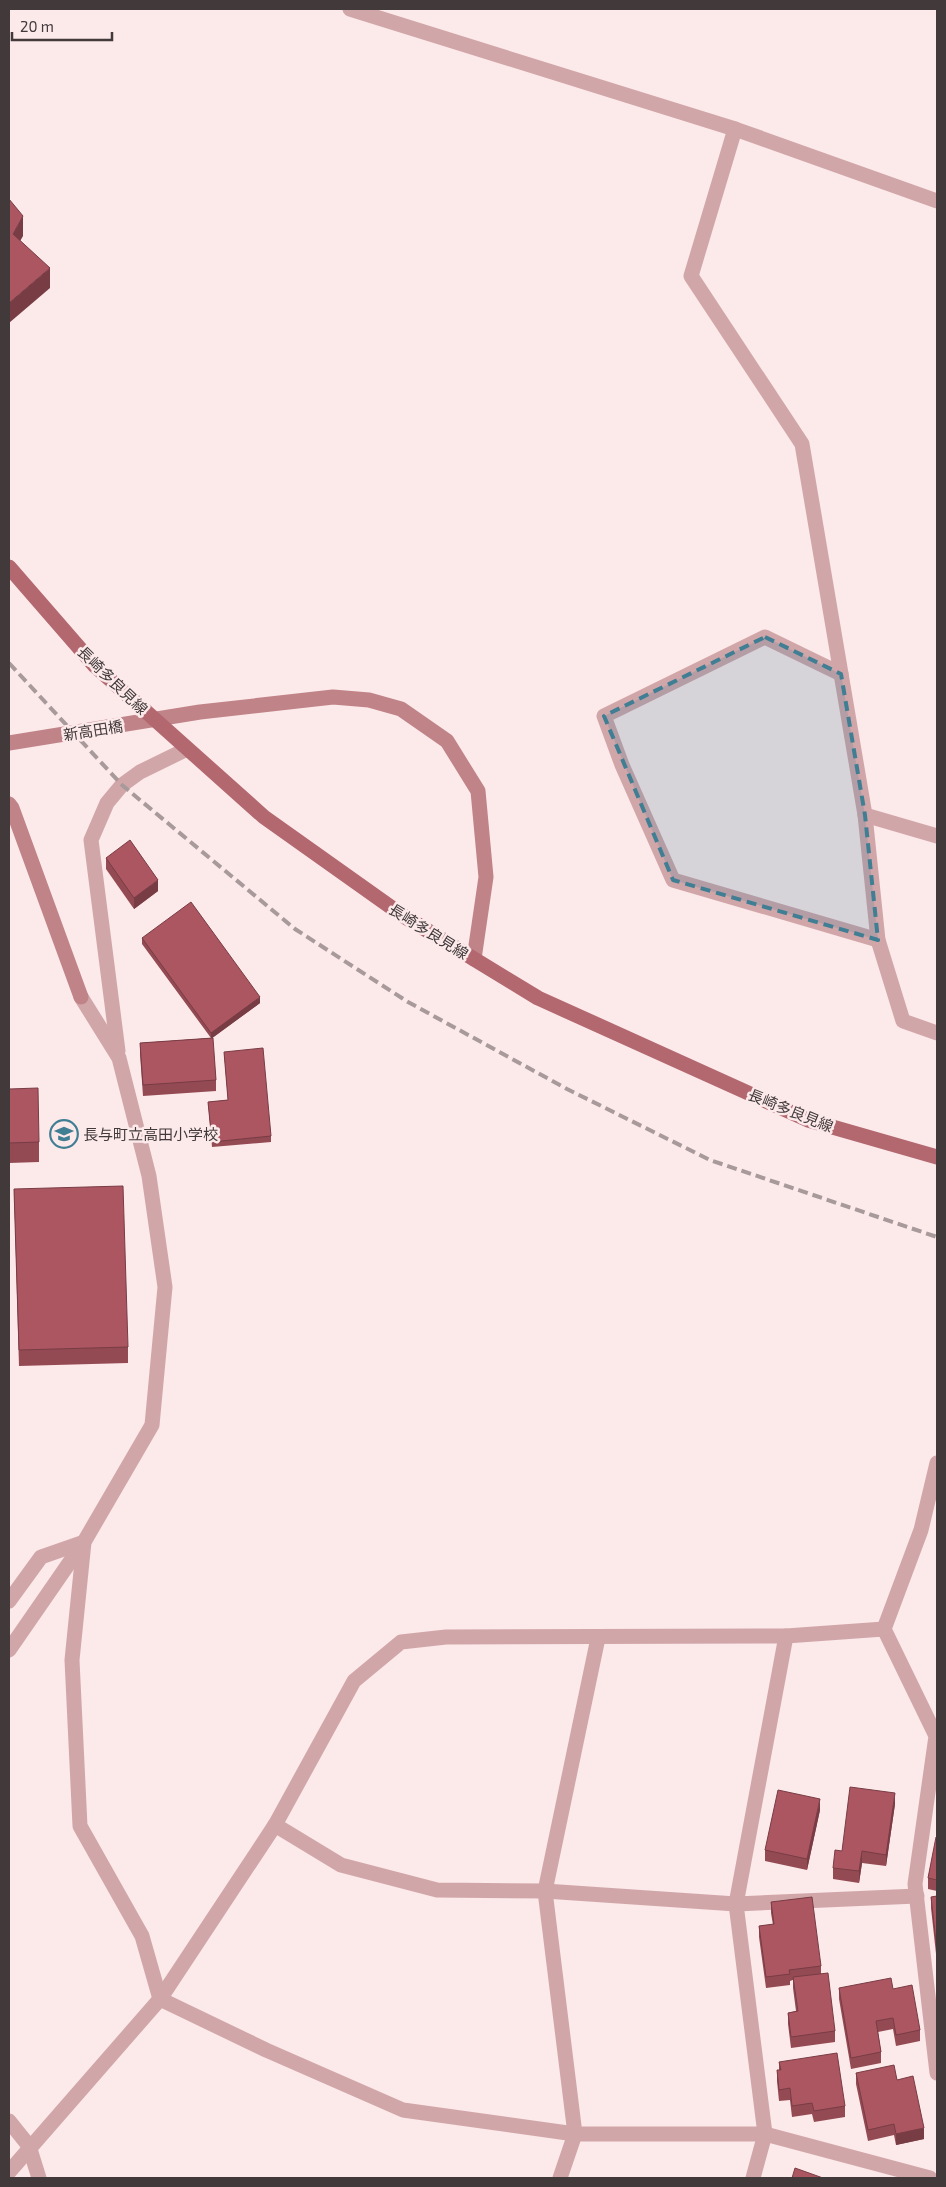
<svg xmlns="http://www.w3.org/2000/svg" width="946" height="2187" font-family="'Exo 2','Noto Sans JP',sans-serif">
<rect width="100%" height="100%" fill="#fce9ea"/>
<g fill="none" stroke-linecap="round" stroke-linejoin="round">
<g stroke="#d1a6a9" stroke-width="15">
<path d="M350,9L735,129L937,201"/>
<path d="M735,129L691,276L802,444L865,815L878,940L903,1021L937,1033"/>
<path d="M841,674L765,637L604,716L622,765L673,880L878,940"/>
<path d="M865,815L937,836"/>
<path d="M81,997L119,1058L149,1176L165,1287L152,1425L84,1542L72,1660L80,1826L142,1936L160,1999L266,2050L403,2110L575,2134H765L930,2178"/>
<path d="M118,1051L91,840L107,803L122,785L140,772L187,749"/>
<path d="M937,1463L921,1530L884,1629L936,1736L915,1884L937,2073"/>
<path d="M9,1601L41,1557L84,1542"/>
<path d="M9,1650L83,1543"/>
<path d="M275,1825L341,1865L437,1890L545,1891L736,1904L917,1896"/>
<path d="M9,2121L29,2146L39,2178"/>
<path d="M9,2172L160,1999L275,1825L354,1681L401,1642L446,1637L786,1636L884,1629"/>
<path d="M560,2178L575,2134L545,1891L598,1638"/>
<path d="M753,2178L765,2134L736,1904L786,1636"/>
</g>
<g stroke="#c08388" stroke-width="15">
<path d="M9,743L200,712L333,697L369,700L401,709L447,741L478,791L486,877L474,959"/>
<path d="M9,804L12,808L81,997"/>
</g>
<path stroke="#b36870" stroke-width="15" d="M9,567L95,666L264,817L402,915L538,998L808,1120L937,1157"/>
<path stroke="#a8999a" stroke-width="4" stroke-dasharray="10 5" stroke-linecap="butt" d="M9,663L122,785L295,929L408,1002L567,1089L710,1160L937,1237"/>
</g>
<g fill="#944a53">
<path d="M106,858L158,891L134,909L106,869Z"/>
<path d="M142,938L260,1003L212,1038L216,1080V1091L143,1096L140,1054V1043L211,1038L142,944Z"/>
<path d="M224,1052L271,1136V1142L212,1147L208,1102L228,1100Z"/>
<path d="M9,1089L39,1142V1162L9,1163Z"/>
<path d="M14,1189L128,1347V1363L19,1366Z"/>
<path d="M895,1804L886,1866L862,1863L859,1883L833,1879V1868L842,1851Z"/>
<path d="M820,1810L807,1870L765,1861V1850Z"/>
<path d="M937,1837V1891L928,1889V1878Z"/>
<path d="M937,1896V1963L931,1908V1897Z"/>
<path d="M771,1902L821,1966V1974L835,2031V2042L791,2048L788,2024V2013L796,2011L793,1988V1980L790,1981V1985L766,1988L759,1937V1926L773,1925L771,1913Z"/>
<path d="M839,1988L893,1989L920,2030V2041L896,2046L893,2029L878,2032L881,2052V2063L851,2069L839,1999Z"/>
<path d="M779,2062L845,2106V2117L814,2122L812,2114L792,2117L790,2100L779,2101L777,2081V2070H779Z"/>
<path d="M856,2073L897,2080L924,2139L896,2145L894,2135L868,2141L856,2084Z"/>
</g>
<g fill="#783c44">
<path d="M23,216V236L13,254V234Z"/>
<path d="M50,268V288L9,323V303Z"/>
<path d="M158,880V891L134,909V898Z"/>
<path d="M260,997V1003L211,1039V1033Z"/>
<path d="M895,1793V1804L886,1866V1855Z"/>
<path d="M820,1799V1810L807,1870V1859Z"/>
<path d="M862,1851V1863L859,1883V1871Z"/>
<path d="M924,2128V2139L896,2145V2134Z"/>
</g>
<g fill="#ac5661" stroke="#783c44">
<path d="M9,199L23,216L13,234L50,268L9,303Z"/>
<path d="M130,840L158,880L134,898L106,858Z"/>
<path d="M191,902L260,997L211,1033L142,938Z"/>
<path d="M213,1038L216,1080L143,1085L140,1043Z"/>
<path d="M263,1048L271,1136L212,1142L208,1102L228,1100L224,1052Z"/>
<path d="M38,1088L39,1142L9,1143V1089Z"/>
<path d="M123,1186L128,1347L19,1350L14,1189Z"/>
<path d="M850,1787L895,1793L886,1855L862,1851L859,1871L833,1868L835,1850L842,1851Z"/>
<path d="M778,1790L820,1799L807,1859L765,1850Z"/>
<path d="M936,1837H937V1880L928,1878Z"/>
<path d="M937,1896V1951L931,1897Z"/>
<path d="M812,1897L821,1966L789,1970L790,1974L766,1977L759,1926L774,1924L771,1902Z"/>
<path d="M828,1973L835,2031L791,2037L788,2013L798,2011L793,1977Z"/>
<path d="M891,1978L893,1989L912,1985L920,2030L896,2035L893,2018L876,2021L881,2052L851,2058L839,1988Z"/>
<path d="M837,2053L845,2106L814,2111L812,2103L792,2106L790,2088L779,2090L777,2070H781L779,2062Z"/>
<path d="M894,2065L897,2080L913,2076L924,2128L896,2134L894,2124L868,2130L856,2073Z"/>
<path d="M795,2168L823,2178H792Z"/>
</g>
<path fill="#407e94" fill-opacity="0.2" stroke="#407e94" stroke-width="4" stroke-dasharray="10 6" stroke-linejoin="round" d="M765,637L841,674L865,815L878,940L673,880L604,716Z"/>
<defs>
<symbol id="school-ring" viewBox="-11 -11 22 22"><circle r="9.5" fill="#fce9ea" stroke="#407e94" stroke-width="1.5"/><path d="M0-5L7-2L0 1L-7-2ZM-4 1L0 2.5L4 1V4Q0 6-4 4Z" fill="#407e94"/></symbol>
</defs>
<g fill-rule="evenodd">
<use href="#school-ring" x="48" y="1118" width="32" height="32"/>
</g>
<g text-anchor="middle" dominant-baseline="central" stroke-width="5" stroke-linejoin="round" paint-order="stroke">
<g font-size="15" fill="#41393a" stroke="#fce9ea">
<text transform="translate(113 680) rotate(44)">長崎多良見線</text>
<text transform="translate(93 730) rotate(-9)">新高田橋</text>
<text transform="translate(429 931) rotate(32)">長崎多良見線</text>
<text transform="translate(791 1110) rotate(22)">長崎多良見線</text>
</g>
<g font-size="15" fill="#41393a" stroke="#fce9ea" text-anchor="start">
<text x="83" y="1134">長与町立高田小学校</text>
</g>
</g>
<rect width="946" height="2187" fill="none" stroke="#41393a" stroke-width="20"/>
<path d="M12 32v8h100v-8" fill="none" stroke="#41393a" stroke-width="2.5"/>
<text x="20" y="32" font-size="15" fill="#41393a" stroke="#fce9ea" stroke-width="4" paint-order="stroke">20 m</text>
</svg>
